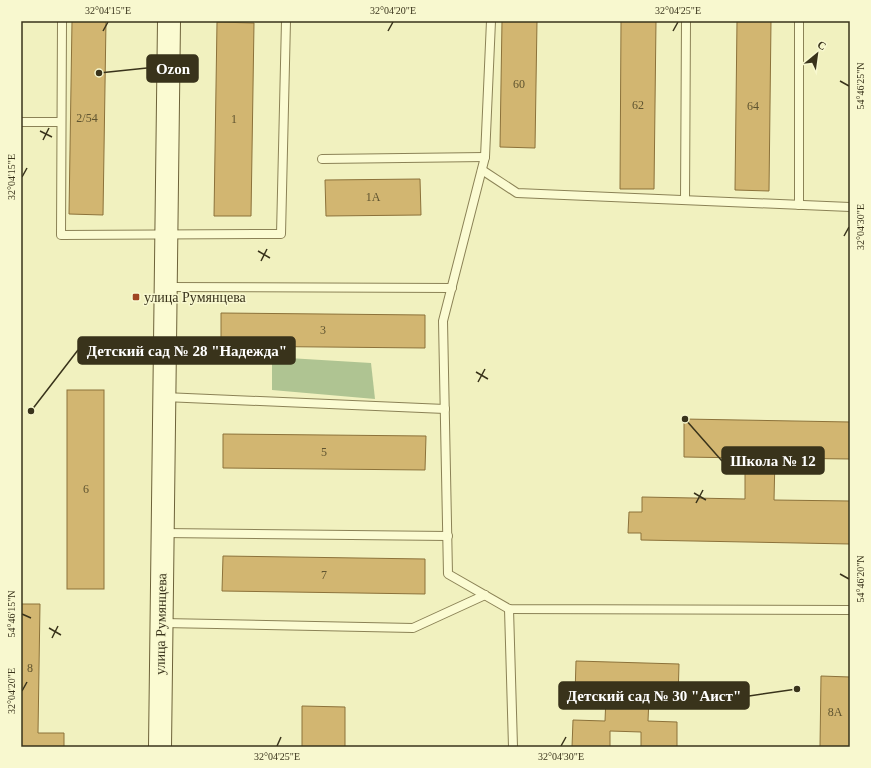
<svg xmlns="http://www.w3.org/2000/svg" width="871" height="768" font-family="'Times New Roman',serif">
<rect width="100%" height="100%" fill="#f1f1bf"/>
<path fill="#afc492" d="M272,357L371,363L375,399L272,390Z"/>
<g fill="#d2b671" stroke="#8c723a">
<path d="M72,21H106L103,215L69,214Z"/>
<path d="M502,21H537L535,148L500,147Z"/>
<path d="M621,21H656L654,189H620Z"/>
<path d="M737,21H771L769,191L735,190Z"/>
<path d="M217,22L254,23L251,216H214Z"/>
<path d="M420,179L421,215L326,216L325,180Z"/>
<path d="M221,313L425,315V348L221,346Z"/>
<rect x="67" y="390" width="37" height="199"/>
<path d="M684,419L850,422V459L775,458L774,500L850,501V544L641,540V533H628L629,512H642V497L745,499V458L684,457Z"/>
<path d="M223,434L426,436L425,470L223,468Z"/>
<path d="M223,556L425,559V594L222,591Z"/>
<path d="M21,604H40L38,733H64V747H21Z"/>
<path d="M576,661L679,664L678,699L649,698L648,721L677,722V747H641V732L610,731V747H572L573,720L605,721L606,696L575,695Z"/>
<path d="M821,676L850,677V747H820Z"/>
<path d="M302,706L345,707V747H302Z"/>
</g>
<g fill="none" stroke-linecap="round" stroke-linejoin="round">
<defs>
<g id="lane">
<path d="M62,21L61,235L281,234L286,21"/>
<path d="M491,21L485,157L443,321L448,574L509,609L850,610"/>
<path d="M21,122H61"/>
<path d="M322,159L485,157"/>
<path d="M482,170L517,193L850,207"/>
<path d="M685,200L686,21"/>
<path d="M799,205V21"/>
<path d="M166,287L452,288"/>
<path d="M164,397L445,409"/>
<path d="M163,533L448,536"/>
<path d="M509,609L513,747"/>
<path d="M163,623L413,628L485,595"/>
</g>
<path id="secondary" d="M160,747L169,21"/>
</defs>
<use href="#lane" stroke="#8b8256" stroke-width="10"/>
<use href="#secondary" stroke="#6d6239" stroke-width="24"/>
<use href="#lane" stroke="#fbfbd2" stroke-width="8"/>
<use href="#secondary" stroke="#fbfbd2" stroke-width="22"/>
</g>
<path fill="none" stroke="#39331b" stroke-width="1.5" d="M103,31L108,22M388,31L393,22M673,31L678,22M840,81L849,86M40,131L52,137M43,140L49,128M22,177L27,168M844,236L849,227M258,251L270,258M261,261L267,249M476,372L488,379M478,382L485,369M694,493L706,500M696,503L703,490M840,574L849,579M22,614L31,618M49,628L61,635M52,638L58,626M22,691L27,682M277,746L281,737M561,746L566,737"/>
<rect fill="#9f4521" stroke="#f8f8cf" stroke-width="1.5" x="132" y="293" width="8" height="8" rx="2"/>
<g text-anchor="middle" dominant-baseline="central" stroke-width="3" stroke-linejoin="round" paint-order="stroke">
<g font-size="12" fill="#5f5430">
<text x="519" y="84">60</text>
<text x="638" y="105">62</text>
<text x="753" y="106">64</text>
<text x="87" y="118">2/54</text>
<text x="234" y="119">1</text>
<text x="373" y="197">1А</text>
<text x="323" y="330">3</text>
<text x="324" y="452">5</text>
<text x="86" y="489">6</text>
<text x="324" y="575">7</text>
<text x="30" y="668">8</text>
<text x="835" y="712">8А</text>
</g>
<g font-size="14" fill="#39331b" stroke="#f8f8cf" text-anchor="start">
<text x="144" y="297">улица Румянцева</text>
</g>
<g font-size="14" fill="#39331b" stroke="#f8f8cf">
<text transform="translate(161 624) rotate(-89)">улица Румянцева</text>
</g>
</g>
<path fill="none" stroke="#39331b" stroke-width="1.5" d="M99 73L147 68M31 411L78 350M685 419L722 461M797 689L749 696"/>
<g fill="#39331b" stroke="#f8f8cf" stroke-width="1.5">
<circle cx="99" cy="73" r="4"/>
<circle cx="31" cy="411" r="4"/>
<circle cx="685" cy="419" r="4"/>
<circle cx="797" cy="689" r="4"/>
</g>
<g fill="#39331b" stroke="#39331b" stroke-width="1.5">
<rect x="147" y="55" width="51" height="27" rx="4"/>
<rect x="78" y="337" width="217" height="27" rx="4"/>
<rect x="722" y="447" width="102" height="27" rx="4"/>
<rect x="559" y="682" width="190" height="27" rx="4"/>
</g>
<g font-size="15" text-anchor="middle" font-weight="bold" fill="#fff">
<text x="173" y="74">Ozon</text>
<text x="187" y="356">Детский сад № 28 "Надежда"</text>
<text x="773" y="466">Школа № 12</text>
<text x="654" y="701">Детский сад № 30 "Аист"</text>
</g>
<rect width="871" height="768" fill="none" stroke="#f8f8cf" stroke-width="44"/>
<g transform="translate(817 54) rotate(29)" stroke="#f8f8cf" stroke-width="3" paint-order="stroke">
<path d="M0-3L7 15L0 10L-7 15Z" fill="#39331b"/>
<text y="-6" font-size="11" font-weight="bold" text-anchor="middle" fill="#39331b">С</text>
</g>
<rect x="22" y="22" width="827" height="724" fill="none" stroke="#39331b" stroke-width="1.5"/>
<g font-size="10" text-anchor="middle" fill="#39331b">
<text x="108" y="14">32°04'15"E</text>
<text x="393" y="14">32°04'20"E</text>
<text x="678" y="14">32°04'25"E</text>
<text transform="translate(860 86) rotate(-90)" y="4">54°46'25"N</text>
<text transform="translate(11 177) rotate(-90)" y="4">32°04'15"E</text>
<text transform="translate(860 227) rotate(-90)" y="4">32°04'30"E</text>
<text transform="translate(860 579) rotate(-90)" y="4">54°46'20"N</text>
<text transform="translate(11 614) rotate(-90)" y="4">54°46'15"N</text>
<text transform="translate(11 691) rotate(-90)" y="4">32°04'20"E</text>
<text x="277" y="760">32°04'25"E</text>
<text x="561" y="760">32°04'30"E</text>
</g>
</svg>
